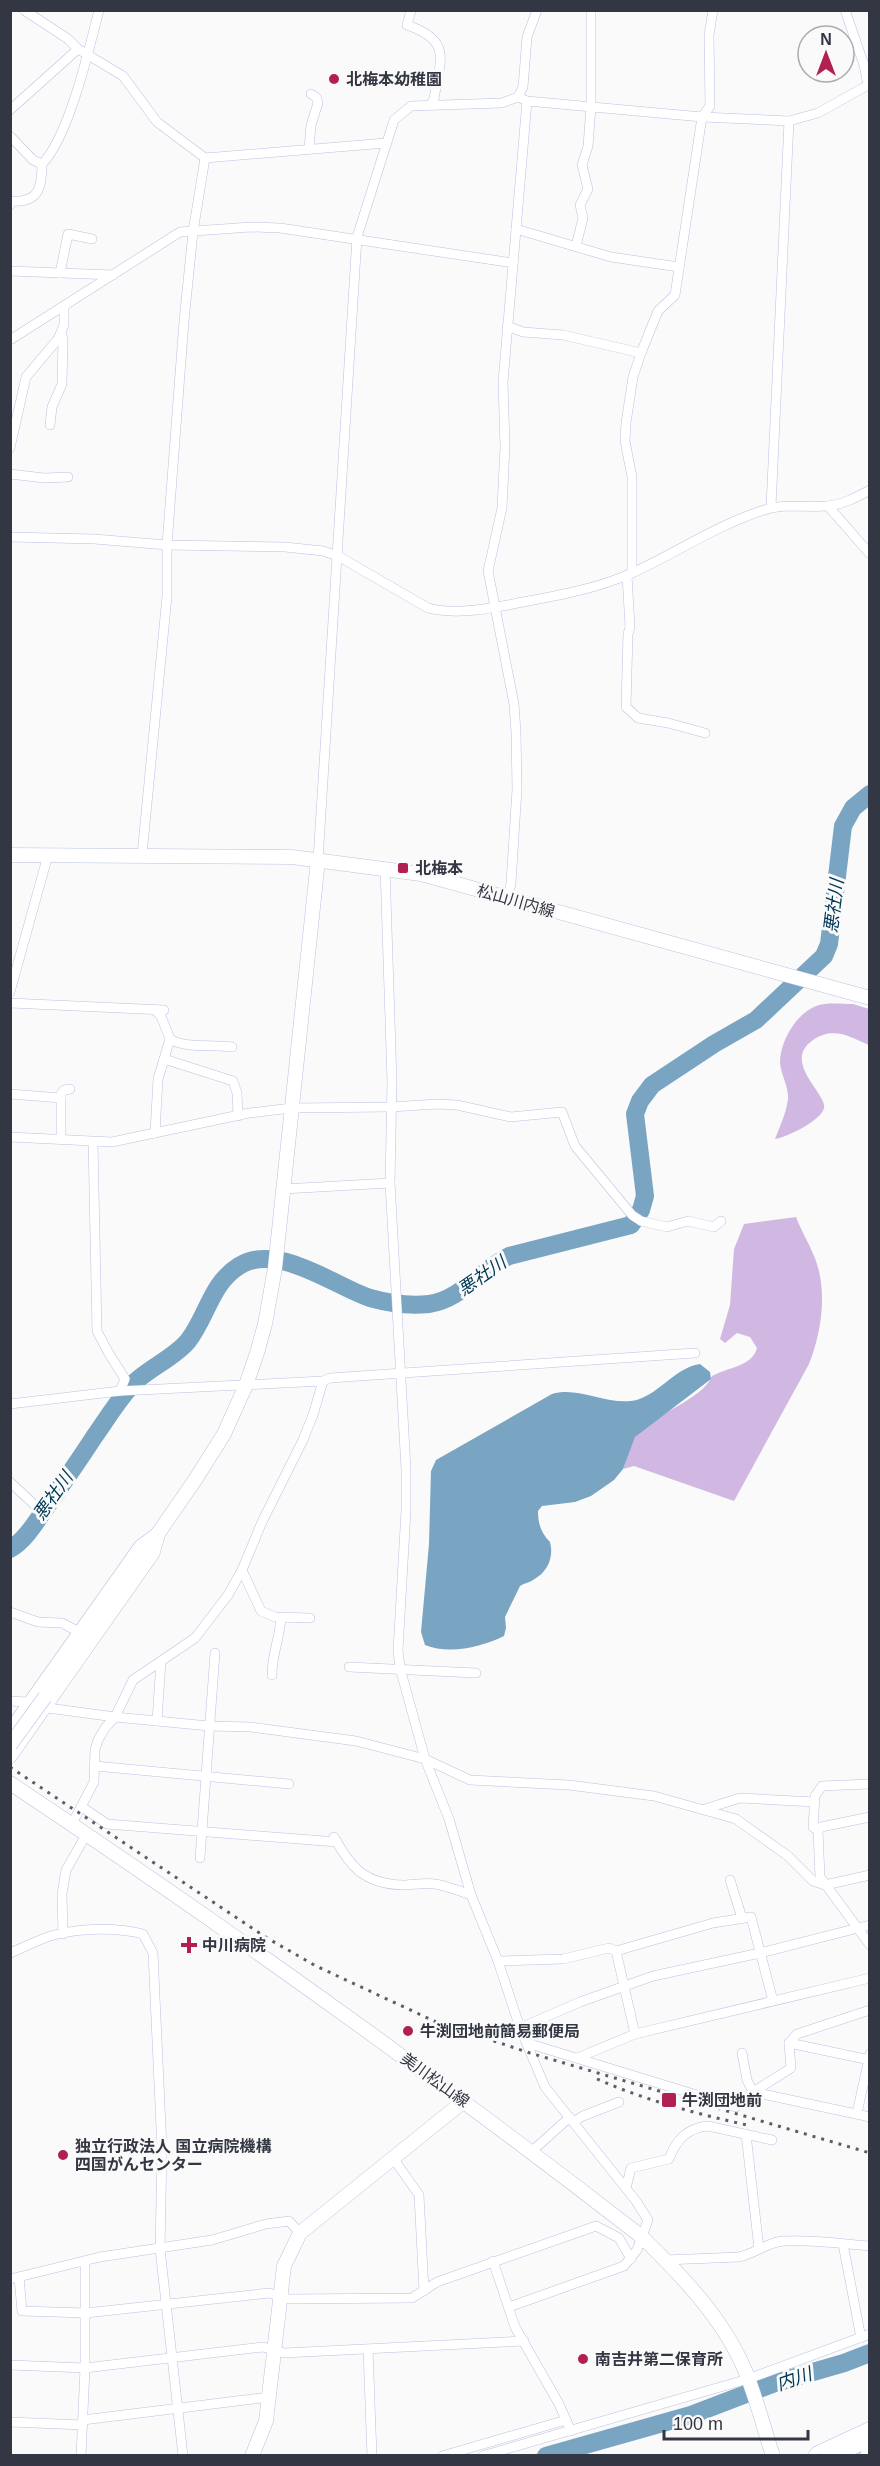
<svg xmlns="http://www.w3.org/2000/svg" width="880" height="2466" font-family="Arial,'Noto Sans JP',sans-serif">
<rect width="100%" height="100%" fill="#fafafa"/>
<g fill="#d1b8e2">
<path d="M853,1004L869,1009V1045C850,1037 834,1026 813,1040C781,1062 828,1095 824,1108C821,1121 787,1137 775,1139C780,1126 786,1114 788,1099C789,1087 781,1075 780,1063C780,1041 796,1014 816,1006C826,1002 842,1004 853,1004Z"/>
<path d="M796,1217C802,1233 812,1248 817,1264C827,1295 821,1334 809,1364L734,1501L634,1466L623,1469C627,1459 629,1446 635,1437C650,1415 703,1400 712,1376C728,1367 752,1367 757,1348L750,1337L737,1333L725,1343L720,1339L730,1305L734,1249L744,1224Z"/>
</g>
<path fill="#79a4c2" d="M700,1364L710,1372L711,1379L635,1437L623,1469L614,1480L591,1496L575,1502L542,1506L538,1511C538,1524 541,1533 550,1542C554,1557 548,1572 533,1580C529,1583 524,1583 520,1586L505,1617L506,1628L504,1636C482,1647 449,1655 425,1645L421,1632L429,1544L431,1471L436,1460L552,1394C577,1386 605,1404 631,1401C657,1398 673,1368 700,1364Z"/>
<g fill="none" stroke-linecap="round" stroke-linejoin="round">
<g stroke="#79a4c2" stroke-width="18">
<path d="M10,1549C24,1541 34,1525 43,1512C60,1487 78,1462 94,1437C107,1419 119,1398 135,1382C151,1367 175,1357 188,1341C207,1317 211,1283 239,1266C277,1242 334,1286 370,1298C388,1303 411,1306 429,1304C460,1300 482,1269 509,1256L631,1225L641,1210L645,1196L635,1114L640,1101L652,1085L714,1044L756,1020L824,956L829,944L843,826L853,808L870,794"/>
<path d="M546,2456L691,2415L775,2383L844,2363L870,2353"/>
</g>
<defs>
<g id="street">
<path d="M24,10L68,39L78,49L123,76L157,122L205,158L386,143"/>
<path d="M411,10L407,25C453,41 440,60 434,99L431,104"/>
<path d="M845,10L864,65L868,85"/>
<path d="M518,97L523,87L527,37L537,10"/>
<path d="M10,110L78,49"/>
<path d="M10,136L33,160L42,164"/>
<path d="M309,149L311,125L318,103L316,97L311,94"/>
<path d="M10,205L12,201C39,203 42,187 42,164C69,137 89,49 99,10"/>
<path d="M516,229L611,257L679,267"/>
<path d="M576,246L583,218L580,205L588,189L582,165L588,146L591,107V10"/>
<path d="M10,271L113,275"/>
<path d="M60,273L68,234L92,239"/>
<path d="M507,326L523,332L563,335L641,353"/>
<path d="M10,340L180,232L251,227L280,228L513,263"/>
<path d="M50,425L52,407L62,384L63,340L61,333"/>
<path d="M10,448L26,377L58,339L64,325V306"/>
<path d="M10,474L44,478L68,477"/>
<path d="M828,506L870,554"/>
<path d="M771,507L789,121"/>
<path d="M10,537L94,539L167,545L285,547L323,551L338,556L428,608C455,615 486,609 513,604C554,596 594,590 632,573C676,553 717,525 764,510C785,503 806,508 827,506C842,505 857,497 870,490"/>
<path d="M632,573V477L625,441L626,423L633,377L641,353L658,311L675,295L702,117L710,106L709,35L713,10"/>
<path d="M627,575L630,627L628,634L626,707L638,718L668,723L705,733"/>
<path d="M142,855L167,596V545L184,321L193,232L205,158"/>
<path d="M318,860L357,237L394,120L411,106L502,103L518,97L527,101L702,117L789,121L818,113L870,84"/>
<path d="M385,867L392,1081L390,1183L406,1469V1510L398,1651L400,1668L425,1759L449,1819L471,1895L498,1961L520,2028L545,2087L636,2201L648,2220L637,2250L624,2266L509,2307"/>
<path d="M508,899L511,883L517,789L516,732L514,704L488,571L502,508L505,447L503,382L527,101"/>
<path d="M10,992L48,855"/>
<path d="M10,1003L164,1010"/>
<path d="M155,1010L161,1016L170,1039L158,1079L155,1133"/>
<path d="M170,1039C186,1049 213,1044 232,1047"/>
<path d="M164,1059L233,1081L237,1093L238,1116"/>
<path d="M10,1094L61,1098"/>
<path d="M10,1137L112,1142L249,1113L292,1108L391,1107L437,1104L457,1105L511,1117L562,1112L575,1146L632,1215L641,1221L667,1227L688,1221L714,1227L721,1221"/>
<path d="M61,1140V1094L64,1090L70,1089"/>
<path d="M93,1142L97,1331L108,1352L125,1379L120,1391"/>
<path d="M283,1189L390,1183"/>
<path d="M10,1404L120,1391L323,1381L330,1378L695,1353"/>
<path d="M10,1482L39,1509"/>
<path d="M242,1570L261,1611L275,1617L310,1618"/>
<path d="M10,1612L38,1622L62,1623L77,1631"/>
<path d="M349,1667L476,1673"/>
<path d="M272,1675C272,1653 280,1638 281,1617"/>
<path d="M10,1701L28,1702L48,1708L115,1717L209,1726L250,1727L356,1741L425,1759L470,1780L569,1785L654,1796L736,1819L788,1856L813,1881L825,1885L870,1875"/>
<path d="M157,1721L161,1661"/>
<path d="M10,1727L139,1545L155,1533"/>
<path d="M11,1759L155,1554L160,1536"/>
<path d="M95,1766L289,1784"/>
<path d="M870,1784L822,1786L815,1796L813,1827L818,1831L820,1877L870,1945"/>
<path d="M82,1807L107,1824L337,1842"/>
<path d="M705,1809L740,1798L815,1802"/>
<path d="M72,1824L94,1782L95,1750L98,1740L105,1728L115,1717L133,1680L195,1638L228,1595L242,1570L262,1522L303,1440L313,1415L323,1381"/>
<path d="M818,1831L821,1827L870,1817"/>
<path d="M334,1837C351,1868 365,1884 403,1885C413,1885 425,1882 435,1884C447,1886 460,1891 471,1895"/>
<path d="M200,1858L215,1653"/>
<path d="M730,1880L742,1918"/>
<path d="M63,1934L62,1894L66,1870L86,1835"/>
<path d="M10,1953C25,1947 39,1939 54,1935C81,1928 116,1927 143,1934L153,1953L162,2149L160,2249L183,2456"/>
<path d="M498,1961L563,1959L609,1948L616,1951"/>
<path d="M520,2028L580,2002L653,1976L760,1953L870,1925"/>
<path d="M635,2034L616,1951L713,1923L751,1917L773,2001"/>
<path d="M527,2043L736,2107L753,2092L791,2068L789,2043L797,2034L870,2010"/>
<path d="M789,2043L870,2060"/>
<path d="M742,2053L747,2080L753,2092L870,2117"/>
<path d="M577,2058L635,2034L870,1978"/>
<path d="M857,2113L870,2054"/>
<path d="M573,2122L583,2116L619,2102"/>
<path d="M746,2134L759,2249"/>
<path d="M531,2152L570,2117"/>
<path d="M393,2158L419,2195L424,2291"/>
<path d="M626,2188L631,2168L669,2159C676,2140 687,2128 708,2126L772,2140"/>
<path d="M843,2244L861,2338"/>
<path d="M665,2260L739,2257C755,2254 767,2242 784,2241C810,2239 843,2244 870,2246"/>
<path d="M493,2261L515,2327L559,2404L571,2431"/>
<path d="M19,2277L22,2311L86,2313L269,2293L289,2299L412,2298L437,2282L596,2226L619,2238L631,2259"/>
<path d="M10,2279L100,2257L212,2240L266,2224L289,2221L300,2233"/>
<path d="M368,2349L372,2456"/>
<path d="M10,2365L85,2368L263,2347L284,2353L524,2341"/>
<path d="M83,2420L269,2397"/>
<path d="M10,2422L83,2425"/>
<path d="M81,2456L85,2368V2261"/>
<path d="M442,2456L566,2420"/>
<path d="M482,2456L748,2379L870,2334"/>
<path d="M812,2456L816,2451L870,2426"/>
</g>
<g id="secondary">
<path d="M10,855L292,857L421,874L870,998"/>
<path d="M45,1697L195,1480L224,1434L246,1385L257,1353L265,1324L275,1268L318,860"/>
<path d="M10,1783C226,1927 437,2078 642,2237C680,2274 722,2317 744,2368C756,2396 763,2426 773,2456"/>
<path d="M252,2456L266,2421L284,2266L300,2233L464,2101"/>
</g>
<g id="highway">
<path d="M829,2456L870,2439"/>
<path d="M868,2456L870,2455"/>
</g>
</defs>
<use href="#street" stroke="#bac1e2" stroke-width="10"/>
<use href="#secondary" stroke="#bac1e2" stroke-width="15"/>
<use href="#highway" stroke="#bac1e2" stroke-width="18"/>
<use href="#street" stroke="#fff" stroke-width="9"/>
<use href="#secondary" stroke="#fff" stroke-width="14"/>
<use href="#highway" stroke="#fff" stroke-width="16"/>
<g stroke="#5b5e68" stroke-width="3" stroke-dasharray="3 6" stroke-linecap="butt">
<path d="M10,1767L267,1938L316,1966L434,2021L530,2053L870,2153"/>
<path d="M597,2079C647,2101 698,2114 751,2126"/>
</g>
<defs>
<path id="secondary-bridge" d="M10,1745L45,1697"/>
</defs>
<use href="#secondary-bridge" stroke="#bac1e2" stroke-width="15" stroke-linecap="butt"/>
<use href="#secondary-bridge" stroke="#fff" stroke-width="14"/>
</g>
<g fill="#b02053" stroke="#fafafa" stroke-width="2">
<circle cx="334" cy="79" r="6"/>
<rect x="397" y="862" width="12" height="12" rx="3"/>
<path d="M186 1936h6v6h6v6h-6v6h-6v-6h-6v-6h6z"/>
<circle cx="408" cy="2031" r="6"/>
<rect x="661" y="2092" width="16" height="16" rx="3"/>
<circle cx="63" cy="2155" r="6"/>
<circle cx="583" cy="2359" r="6"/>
</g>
<g text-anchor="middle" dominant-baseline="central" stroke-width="6" stroke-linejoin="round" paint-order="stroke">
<g font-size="16" font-weight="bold" fill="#333643" stroke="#fafafa" text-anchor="start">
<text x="346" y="79">北梅本幼稚園</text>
<text x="415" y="868">北梅本</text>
<text x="202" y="1945">中川病院</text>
<text x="420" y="2031">牛渕団地前簡易郵便局</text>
<text x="682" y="2100">牛渕団地前</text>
<text x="75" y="2146">独立行政法人 国立病院機構<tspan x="75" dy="18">四国がんセンター</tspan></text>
<text x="595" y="2359">南吉井第二保育所</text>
</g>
<g font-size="16" fill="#333643" stroke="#fafafa">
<text transform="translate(516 901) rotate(16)">松山川内線</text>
<text transform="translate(435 2080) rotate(36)">美川松山線</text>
</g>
<g font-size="18" font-style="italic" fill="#003856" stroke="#fafafa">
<text transform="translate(834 906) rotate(-83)">悪社川</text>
<text transform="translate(482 1276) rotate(-35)">悪社川</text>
<text transform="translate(53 1496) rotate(-55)">悪社川</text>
<text transform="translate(794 2379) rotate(-19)">内川</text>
</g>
</g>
<rect width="880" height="2466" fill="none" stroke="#333643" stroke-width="24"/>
<g transform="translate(826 54)"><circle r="28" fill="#fafafa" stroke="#aaacb1" stroke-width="1.5"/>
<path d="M0-4.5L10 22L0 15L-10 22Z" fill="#b02053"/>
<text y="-9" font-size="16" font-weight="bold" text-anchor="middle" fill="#333643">N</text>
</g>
<path d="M664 2430v9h144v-9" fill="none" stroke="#333643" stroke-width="3"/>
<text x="673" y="2430" font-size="18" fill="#333643" stroke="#fafafa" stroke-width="4.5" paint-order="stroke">100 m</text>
</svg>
